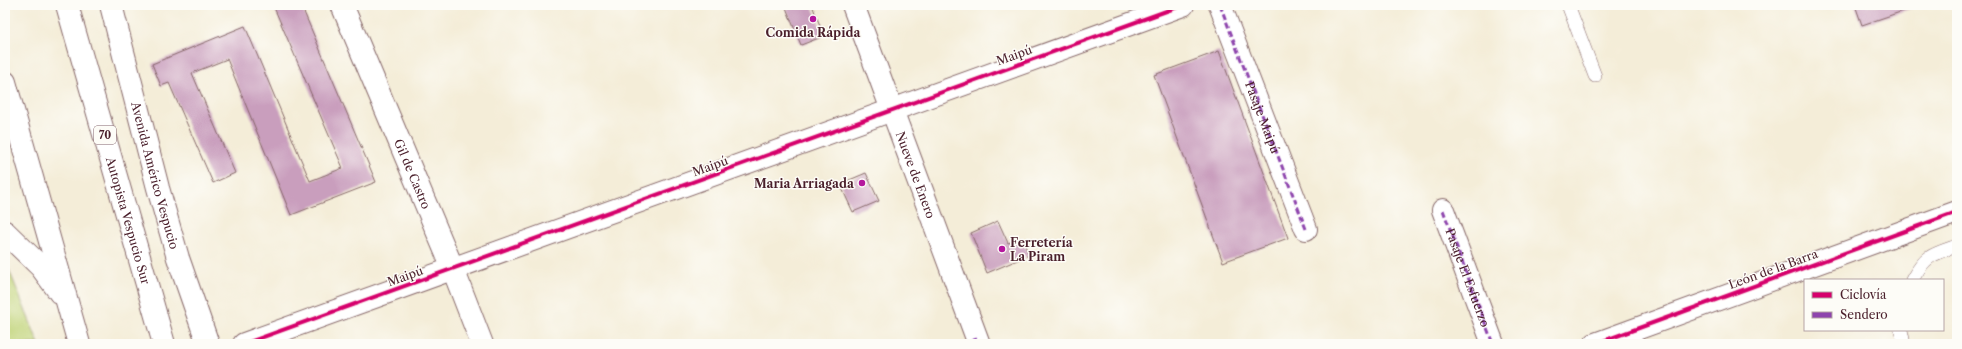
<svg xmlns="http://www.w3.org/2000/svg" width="1962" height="349" font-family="'Libre Caslon Text',serif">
<rect width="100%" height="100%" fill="#fdfcf7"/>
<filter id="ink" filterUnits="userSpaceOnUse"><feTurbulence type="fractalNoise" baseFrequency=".025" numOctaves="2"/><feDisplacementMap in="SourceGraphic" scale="8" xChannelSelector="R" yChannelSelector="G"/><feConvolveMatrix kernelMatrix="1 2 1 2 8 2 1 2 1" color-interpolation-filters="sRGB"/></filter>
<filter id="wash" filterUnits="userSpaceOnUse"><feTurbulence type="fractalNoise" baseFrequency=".012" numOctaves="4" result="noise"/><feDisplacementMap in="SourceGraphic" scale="16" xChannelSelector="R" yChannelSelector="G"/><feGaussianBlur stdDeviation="0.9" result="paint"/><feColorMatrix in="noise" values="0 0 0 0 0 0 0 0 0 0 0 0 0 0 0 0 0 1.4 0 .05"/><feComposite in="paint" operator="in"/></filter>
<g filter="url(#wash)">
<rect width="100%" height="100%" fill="#f4edd8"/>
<path fill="#c0d377" stroke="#857951" d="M5,260L39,344H5Z"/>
<g id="blocks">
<g fill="#c99ebd">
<path d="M273,5H301L376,182L291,215L227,59L192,73L235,173L213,183L169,83L161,86L152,64L245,26L310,181L343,168Z"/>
<path d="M785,5H812L824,36L801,45Z"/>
<path d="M1855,5H1911L1912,8L1862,25Z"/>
<path d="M1219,51L1288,238L1223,262L1154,75Z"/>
<path d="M866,173L879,201L853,212L840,184Z"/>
<path d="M998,221L1008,243L1022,238L1029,255L987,273L971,233Z"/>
</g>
</g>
</g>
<g filter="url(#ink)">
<use href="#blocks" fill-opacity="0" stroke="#866768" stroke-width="1"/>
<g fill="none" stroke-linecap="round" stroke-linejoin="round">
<defs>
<g id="lane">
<path d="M1568,5L1595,76"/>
<path d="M1912,280C1926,255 1931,255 1957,246"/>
<path d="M1901,330L1904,344"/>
</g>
<g id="street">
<path id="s1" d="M342,5L453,269L482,344"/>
<path id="s2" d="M853,5L979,344"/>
<path id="s3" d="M1220,5L1306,229"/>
<path id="s4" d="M1443,210L1493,344"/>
<path d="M244,344L1183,5"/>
<path d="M1595,344L1957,212"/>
</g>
<g id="secondary">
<path id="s5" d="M111,5L158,188L178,258L208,344"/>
</g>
<g id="highway">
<path id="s6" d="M67,5L164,344"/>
<path d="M5,82L79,344"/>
<path d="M5,232L41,267L60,293"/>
</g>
</defs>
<use href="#lane" stroke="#866768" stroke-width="14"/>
<use href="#street" stroke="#866768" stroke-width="24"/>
<use href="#secondary" stroke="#866768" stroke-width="24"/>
<use href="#highway" stroke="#866768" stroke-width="24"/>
<use href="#lane" stroke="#fff" stroke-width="13"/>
<use href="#street" stroke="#fff" stroke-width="22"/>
<use href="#secondary" stroke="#fff" stroke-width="22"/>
<use href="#highway" stroke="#fff" stroke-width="22"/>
<g stroke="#8e44ad" stroke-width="3" stroke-dasharray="6 3" stroke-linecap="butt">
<path d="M1220,5L1306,229"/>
<path d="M1443,210L1493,344"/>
<path d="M963,344L977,339"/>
</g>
<defs>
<g id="cycleway">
<path d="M244,344L1183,5"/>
<path d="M1595,344L1957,212"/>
</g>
</defs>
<use href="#cycleway" stroke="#fdfcf7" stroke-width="6"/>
<use href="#cycleway" stroke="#d6006c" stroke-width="4"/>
</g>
</g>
<g fill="#b5179e" stroke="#fdfcf7" stroke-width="1.5">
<circle cx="813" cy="19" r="4"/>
<circle cx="862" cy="183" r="4"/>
<circle cx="1002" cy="249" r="4"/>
</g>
<g text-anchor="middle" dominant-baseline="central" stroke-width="3" stroke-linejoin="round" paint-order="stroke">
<rect fill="#fdfcf7" stroke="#806168" stroke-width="1" x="94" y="126" width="22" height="18" rx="3"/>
<g font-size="11" font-weight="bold" fill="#4a1f2b">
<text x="105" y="135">70</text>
</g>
<g font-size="12" font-weight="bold" fill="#4a1f2b" stroke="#fdfcf7">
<text x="813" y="32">Comida Rápida</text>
<text x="854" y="183" text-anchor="end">Maria Arriagada</text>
<text x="1010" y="242" text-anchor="start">Ferretería<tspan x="1010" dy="14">La Piram</tspan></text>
</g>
<g font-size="12" fill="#4a1f2b" stroke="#fdfcf7">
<text transform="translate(1014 55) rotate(-20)">Maipú</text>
<text stroke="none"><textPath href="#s3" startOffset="120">Pasaje Maipú</textPath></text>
<text transform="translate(710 166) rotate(-20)">Maipú</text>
<text stroke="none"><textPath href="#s1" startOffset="183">Gil de Castro</textPath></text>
<text stroke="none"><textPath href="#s2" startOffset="181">Nueve de Enero</textPath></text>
<text stroke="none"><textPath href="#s5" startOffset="176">Avenida Américo Vespucio</textPath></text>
<text stroke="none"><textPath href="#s6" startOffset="224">Autopista Vespucio Sur</textPath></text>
<text transform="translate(1773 269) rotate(-20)">León de la Barra</text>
<text transform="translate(405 276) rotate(-20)">Maipú</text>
<text stroke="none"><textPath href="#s4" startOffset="72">Pasaje El Esfuerzo</textPath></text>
</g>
</g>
<rect width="1962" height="349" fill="none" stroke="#fdfcf7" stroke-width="20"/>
<rect x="1804" y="279" width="140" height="52" fill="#fdfcf7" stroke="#b5a4a5"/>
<rect x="1812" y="292" width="20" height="6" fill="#d6006c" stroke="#b5a4a5"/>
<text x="1840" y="299" font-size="12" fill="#4a1f2b">Ciclovía</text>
<rect x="1812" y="312" width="20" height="6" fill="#8e44ad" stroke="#b5a4a5"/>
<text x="1840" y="319" font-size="12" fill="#4a1f2b">Sendero</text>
</svg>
